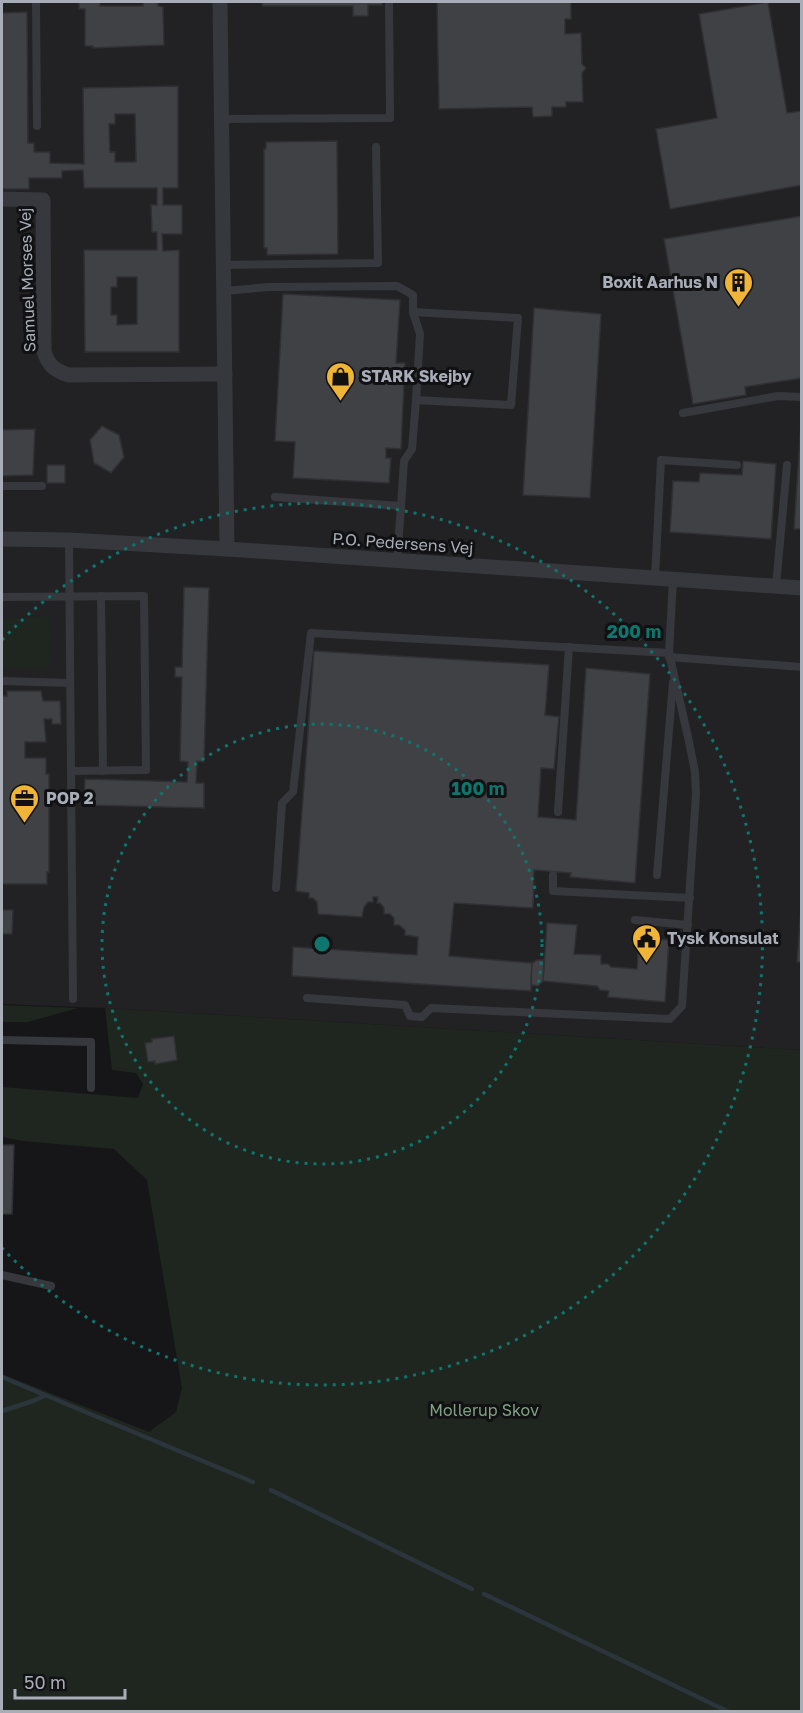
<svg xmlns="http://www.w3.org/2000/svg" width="803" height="1713" font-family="'Golos Text',sans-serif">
<rect width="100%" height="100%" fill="#161618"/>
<path fill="#222225" d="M2,2H801V1050L105,1008L2,1004Z"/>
<g fill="#1e261f">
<path d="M49,616L50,667L2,669V619Z"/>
<path d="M2,1005L78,1008L28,1022H2Z"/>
<path d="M105,1008L801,1050V1711H2V1374L149,1432L176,1412L182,1388L147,1180L114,1149L23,1141L2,1137V1087L138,1098L143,1084L136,1073L112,1070Z"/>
</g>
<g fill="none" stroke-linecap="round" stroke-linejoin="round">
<g stroke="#2c353c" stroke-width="4.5">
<path d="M2,1377L253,1482"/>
<path d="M2,1411L33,1401L44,1396"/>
<path d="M271,1490L472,1589"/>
<path d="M484,1594L729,1712"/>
</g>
</g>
<g fill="#404145" stroke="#303034" stroke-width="1.5" fill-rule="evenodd">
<path d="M79,2H100V6H143V2H158V6L163,7L164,45L93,48V46H85V9H79Z"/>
<path d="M261,2H382V5H368V16H353V6H263Z"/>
<path d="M437,2H571V19H565V34L581,33L582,64L586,68L582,73L583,102H566V107H552V116L533,117L532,107L439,109Z"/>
<path d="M768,2L787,113L802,111V185L670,209L656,129L717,118L699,14Z"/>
<path d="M27,12L28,143H34V152H50V163L84,164L83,88L178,86V188H163V205H182V234H162L163,251L179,250V352H85L84,250H157V232H152L151,205H157V188H84L83,170L62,171V178H29V189H2V13ZM115,114H135L136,162H115V152H110L109,124H115ZM117,277H137V324L117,325V315H111V287H117Z"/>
<path d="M337,141L338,254L267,255V248H264V149H266V142Z"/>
<path d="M802,216V378L745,387L746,395L693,404L664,239Z"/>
<path d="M283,294L400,300L396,363H405L401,449L386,448V458H391L389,483L293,478L295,442L275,441Z"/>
<path d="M534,308L601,314L590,498L523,495Z"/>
<path d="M801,422H802V529H794Z"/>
<path d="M102,426L119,435L124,457L111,473L94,463L90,440Z"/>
<path d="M35,429L33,475L2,476V430Z"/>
<path d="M743,461L776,464L771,539L670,532L673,481L699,482L700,473L742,475Z"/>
<rect x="47" y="465" width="18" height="18"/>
<path d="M184,587L209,588L204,762L197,761L196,783H204V808L84,805L85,779L187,782L188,762L180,761L182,677H175V667H182Z"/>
<path d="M314,651L549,665L545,715L559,717L554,769L541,768L538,817L576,820L586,668L650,674L635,883L570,877L571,873L534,870L533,908L454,903L449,956L532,963L531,991L292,976L293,947L417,955L418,937L405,935V930L399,925H394V918L390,914H384V908L380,903H377L378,897H373V902H368L364,907L362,917L318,914L317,902L313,898H309V893L296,891Z"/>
<path d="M7,691H41L43,701H60L61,724H52V719H44L46,742H25V758H46V774H49V872H47V884H2V696H7Z"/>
<path d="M802,893V962H797Z"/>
<path d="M2,910H13L12,934H2Z"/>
<path d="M547,923L577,925L574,954L601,955V964H608L611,967L637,969L639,938L669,940L665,1002L608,997L609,991L600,990L597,986L543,981Z"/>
<path d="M537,960H544L543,981L538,986L531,985L532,963Z"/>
<path d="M174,1036L177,1060L155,1064V1061L148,1062L145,1043L152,1042V1039Z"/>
<path d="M2,1145H14L12,1214H2Z"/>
</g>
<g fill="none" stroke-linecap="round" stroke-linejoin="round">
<g stroke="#37383d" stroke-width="8">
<path d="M36,2L37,126"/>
<path d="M222,119L390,118L389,2"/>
<path d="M224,265L378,263L376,147"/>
<path d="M224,291L269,287L397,286L413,295V312L518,318L511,405L416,400L412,449L404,461L401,506L275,497"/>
<path d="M413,312L420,334L416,400"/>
<path d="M683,413L778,396L802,397"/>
<path d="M2,486H42"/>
<path d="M69,540L73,999"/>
<path d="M397,560L401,506"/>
<path d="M655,578L661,460L737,465"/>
<path d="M776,586L787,465"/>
<path d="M101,596L103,771"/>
<path d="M2,597L144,596L146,770L71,771"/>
<path d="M669,657L802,667"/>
<path d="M2,681L70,683"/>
<path d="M558,812L569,647"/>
<path d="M553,875V891L690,898"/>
<path d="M657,875L673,682"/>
<path d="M276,888L282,803L293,792L311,633L669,653"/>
<path d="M635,920L688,925"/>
<path d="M307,998L405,1005L410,1016L422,1017L431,1008L670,1019L682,1006L696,794L695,772L688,737L669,653L673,579"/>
<path d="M2,1040L91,1042V1088"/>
<path d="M2,1275L51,1286"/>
</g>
<g stroke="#37383d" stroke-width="15">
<path d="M220,2L227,549"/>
<path d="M2,199L43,200L44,351C48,365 54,370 68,375L225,374"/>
<path d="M2,539L69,540L227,549L802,588"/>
</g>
</g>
<g fill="none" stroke="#0f766e" stroke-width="3" stroke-dasharray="3 6">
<circle cx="322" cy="944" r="220"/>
<path d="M2 640A441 441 0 1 1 2 1248"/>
</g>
<defs>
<symbol id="building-pin" viewBox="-11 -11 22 30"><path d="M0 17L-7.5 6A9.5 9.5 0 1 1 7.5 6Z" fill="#f0b436" stroke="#111113"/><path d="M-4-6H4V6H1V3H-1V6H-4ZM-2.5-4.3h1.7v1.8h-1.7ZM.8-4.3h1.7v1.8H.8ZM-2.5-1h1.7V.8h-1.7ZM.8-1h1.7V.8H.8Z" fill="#111"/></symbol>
<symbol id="shop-pin" viewBox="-11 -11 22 30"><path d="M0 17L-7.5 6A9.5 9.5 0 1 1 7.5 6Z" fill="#f0b436" stroke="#111113"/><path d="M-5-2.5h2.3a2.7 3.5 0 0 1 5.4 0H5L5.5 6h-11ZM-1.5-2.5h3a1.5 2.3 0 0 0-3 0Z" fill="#111"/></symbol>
<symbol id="office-pin" viewBox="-11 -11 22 30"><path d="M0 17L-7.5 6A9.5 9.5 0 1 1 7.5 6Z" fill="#f0b436" stroke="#111113"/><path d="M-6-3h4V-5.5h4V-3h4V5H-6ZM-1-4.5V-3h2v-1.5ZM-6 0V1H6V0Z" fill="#111"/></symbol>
<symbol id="civic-pin" viewBox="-11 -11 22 30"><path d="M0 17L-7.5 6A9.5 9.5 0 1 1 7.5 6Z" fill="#f0b436" stroke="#111113"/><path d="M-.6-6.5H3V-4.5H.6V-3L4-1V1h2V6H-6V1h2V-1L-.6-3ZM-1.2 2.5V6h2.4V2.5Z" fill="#111"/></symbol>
</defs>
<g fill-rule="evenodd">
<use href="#building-pin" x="722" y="266" width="33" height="45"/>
<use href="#shop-pin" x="324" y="360" width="33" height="45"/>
<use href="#office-pin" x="8" y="782" width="33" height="45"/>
<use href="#civic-pin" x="630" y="922" width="33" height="45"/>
</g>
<g text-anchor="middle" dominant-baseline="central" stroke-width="6" stroke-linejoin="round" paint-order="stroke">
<g font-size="16" fill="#a8adb8" stroke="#111113">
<text transform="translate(27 280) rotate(-92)">Samuel Morses Vej</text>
<text transform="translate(403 543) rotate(4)">P.O. Pedersens Vej</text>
</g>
<g font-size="16" font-weight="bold" fill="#a8adb8" stroke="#111113" text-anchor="start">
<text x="718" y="282" text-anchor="end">Boxit Aarhus N</text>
<text x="361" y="376">STARK Skejby</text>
<text x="46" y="798">POP 2</text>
<text x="667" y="938">Tysk Konsulat</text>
</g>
<g font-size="16" fill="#7fa382" stroke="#111113">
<text x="484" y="1410">Mollerup Skov</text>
</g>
</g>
<circle cx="322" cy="944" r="9" fill="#0f766e" stroke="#111113" stroke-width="3"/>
<g font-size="18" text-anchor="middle" font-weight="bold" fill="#0f766e" stroke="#111113" stroke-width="6" stroke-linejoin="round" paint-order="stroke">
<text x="634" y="638">200 m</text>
<text x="478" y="795">100 m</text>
</g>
<rect width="803" height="1713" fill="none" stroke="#a8adb8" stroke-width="6"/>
<path d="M15 1689v9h110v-9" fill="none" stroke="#a8adb8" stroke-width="3"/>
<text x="24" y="1689" font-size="18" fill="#a8adb8" stroke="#111113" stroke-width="4.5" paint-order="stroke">50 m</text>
</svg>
